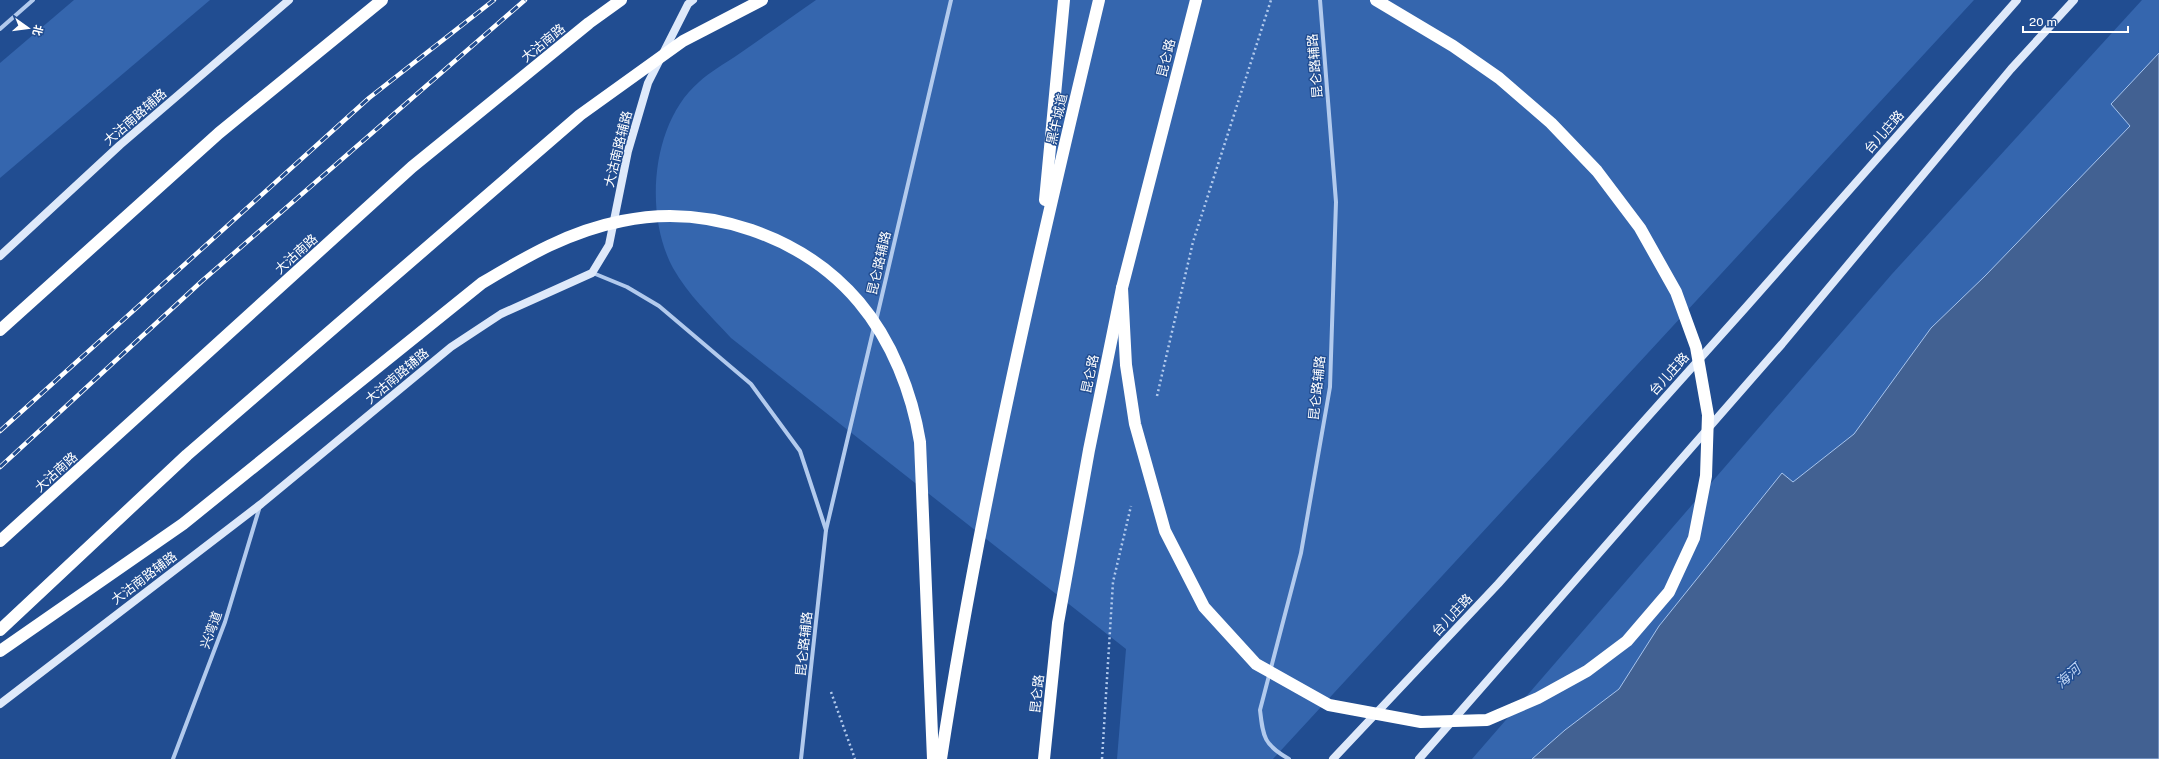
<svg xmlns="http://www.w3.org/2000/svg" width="2159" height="759" font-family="'Public Sans','Noto Sans SC',sans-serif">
<rect width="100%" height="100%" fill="#214d91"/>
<g fill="#3566ae">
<path d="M74,0H210L0,178V63Z"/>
<path d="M816,0H1974L1273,759H1117L1126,649L731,338C710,315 688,295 673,268C644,215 651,123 699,82C710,72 724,64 736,56C763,37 789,19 816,0Z"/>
<path d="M2142,0H2159V759H1472L1892,274Z"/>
</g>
<path fill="#426192" stroke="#a6c4ee" d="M2159,53V759H1532L1565,730L1619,689L1659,626L1782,473L1793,482L1854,434L1931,328L1985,276L2130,126L2111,104Z"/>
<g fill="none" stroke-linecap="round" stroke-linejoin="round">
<g stroke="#b2caed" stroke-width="2.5" stroke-dasharray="2 3" stroke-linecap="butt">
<path d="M1157,396L1193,242L1271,0"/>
<path d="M831,692L855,759"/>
<path d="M1102,759L1113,582L1131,506"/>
</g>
<g stroke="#b2caed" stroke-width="4">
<path d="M0,29L33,0"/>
<path d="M593,273L627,287L659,306L751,384L800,451L826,530"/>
<path d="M876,321L951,0"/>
<path d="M173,759L225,622L260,506"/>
<path d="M801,759L826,530L874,327"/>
<path d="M1289,759C1264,745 1263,737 1260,710L1301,553L1330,387L1336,202L1320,0"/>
</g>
<g stroke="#dee9fa" stroke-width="8">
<path d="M0,256L120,145L289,0"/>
<path d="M0,704L261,504L451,347L501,314L592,273L609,245L628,151L648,83L688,4L693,0"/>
<path d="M1333,759L1498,584L1747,306L2017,0"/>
<path d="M1419,759L1782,344L2011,69L2074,0"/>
</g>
<g stroke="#fff" stroke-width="12">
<path d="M1045,200L1064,0"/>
<path d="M1122,288L1126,365L1135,424L1165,531L1204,607L1256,664L1329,705L1421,722L1487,720L1538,698L1587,671L1627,641L1669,592L1694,538L1706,476L1708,415L1696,347L1676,292L1640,228L1597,171L1551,123L1499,78L1453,46L1376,0"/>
<path d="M0,330L219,133L382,0"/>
<path d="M0,541L412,167L589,23L621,0"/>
<path d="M0,630L187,455L580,115L683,41L762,0"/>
<path d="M0,651L183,524L482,283C527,256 570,231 622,221C707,203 803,236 859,302C892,341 912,393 920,442L933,759"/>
<path d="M941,759C980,503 1039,252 1099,0"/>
<path d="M1044,759L1058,623L1089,450L1122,288L1196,0"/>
</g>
<defs>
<g id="rail">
<path d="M0,431L369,98L494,0"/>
<path d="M0,467L202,281L525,0"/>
</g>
</defs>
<use href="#rail" stroke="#fff" stroke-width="4.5"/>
<use href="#rail" stroke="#214d91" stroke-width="3" stroke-dasharray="9" stroke-linecap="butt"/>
</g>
<g text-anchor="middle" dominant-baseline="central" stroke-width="3" stroke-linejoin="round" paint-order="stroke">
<g font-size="13" fill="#fff" stroke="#214d91">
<text transform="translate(543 43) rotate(-39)">大沽南路</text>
<text transform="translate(1166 58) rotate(-76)">昆仑路</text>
<text transform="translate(1315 66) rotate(-95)">昆仑路辅路</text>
<text transform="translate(135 117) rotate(-41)">大沽南路辅路</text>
<text transform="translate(1057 119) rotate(-77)">黑牛城道</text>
<text transform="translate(1884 132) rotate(-49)">台儿庄路</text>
<text transform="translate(618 149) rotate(-76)">大沽南路辅路</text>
<text transform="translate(296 254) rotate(-42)">大沽南路</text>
<text transform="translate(879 263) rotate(-77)">昆仑路辅路</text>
<text transform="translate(1090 374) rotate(-78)">昆仑路</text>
<text transform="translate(1669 374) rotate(-48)">台儿庄路</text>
<text transform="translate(397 376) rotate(-40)">大沽南路辅路</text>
<text transform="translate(1317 388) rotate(-84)">昆仑路辅路</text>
<text transform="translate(56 472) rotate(-42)">大沽南路</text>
<text transform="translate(144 578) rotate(-37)">大沽南路辅路</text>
<text transform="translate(1452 615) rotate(-47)">台儿庄路</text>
<text transform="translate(211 630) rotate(-70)">兴湾道</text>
<text transform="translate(804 644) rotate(-84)">昆仑路辅路</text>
<text transform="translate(1037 694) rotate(-84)">昆仑路</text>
</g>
<g font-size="14" font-style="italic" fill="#bed4f4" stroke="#214d91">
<text transform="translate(2068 676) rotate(-42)">海河</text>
</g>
</g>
<g transform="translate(28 28) rotate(104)" stroke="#214d91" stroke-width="3" paint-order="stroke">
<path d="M0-3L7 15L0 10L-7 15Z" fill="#ffffff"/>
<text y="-6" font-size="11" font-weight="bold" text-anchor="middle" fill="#ffffff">北</text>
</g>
<path d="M2023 26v6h105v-6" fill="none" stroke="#ffffff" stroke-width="2"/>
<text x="2029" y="26" font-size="12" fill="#ffffff" stroke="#214d91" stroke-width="3" paint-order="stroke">20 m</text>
</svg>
